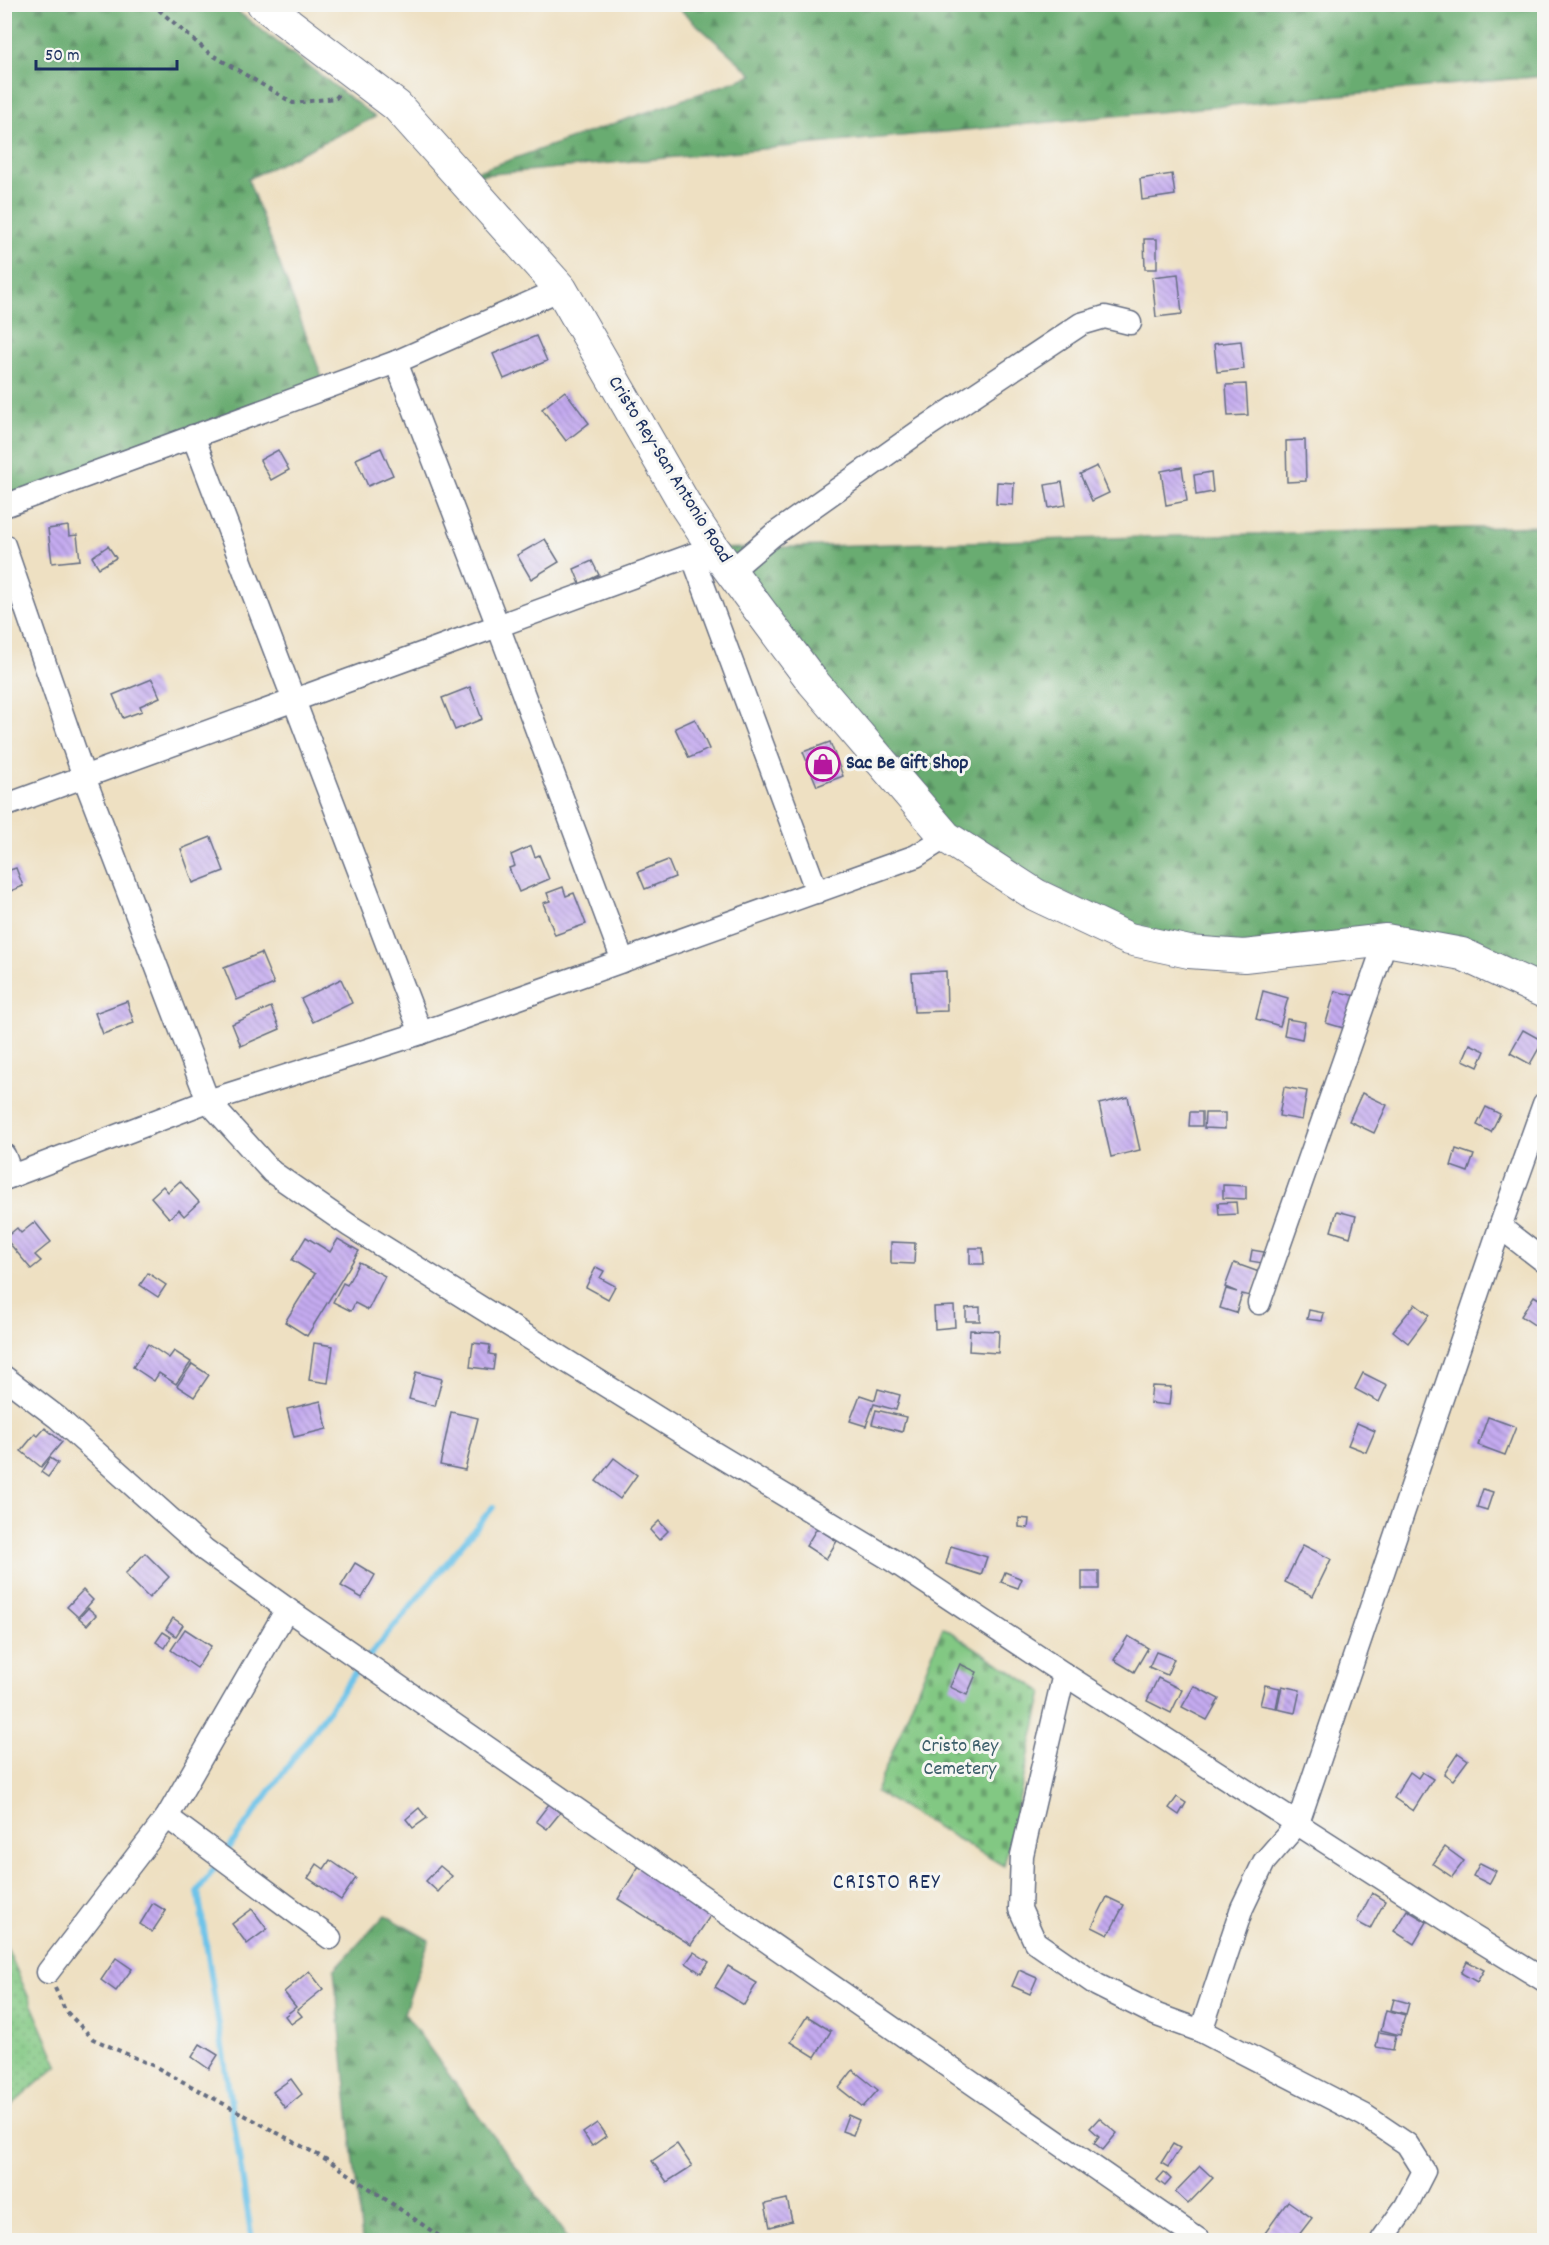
<svg xmlns="http://www.w3.org/2000/svg" width="1549" height="2245" font-family="Dekko,sans-serif">
<defs>
<pattern id="grass-dots" width="8" height="8" patternUnits="userSpaceOnUse" patternTransform="scale(1.5)"><rect width="8" height="8" fill="#82c883"/><path d="M2 2h.1M6 6h.1" fill="none" stroke="#6aa36e" stroke-width="1.8" stroke-linecap="round"/></pattern>
<pattern id="forest-firs" width="22" height="20" patternUnits="userSpaceOnUse" patternTransform="scale(1.5)"><rect width="22" height="20" fill="#69ac71"/><path d="M5 1l3.5 6h-7zM16 11l3.5 6h-7z" fill="#568c60"/></pattern>
<pattern id="cemetery-stones" width="16" height="16" patternUnits="userSpaceOnUse" patternTransform="scale(1.5)"><rect width="16" height="16" fill="#82c883"/><path d="M2 7V4a2 2 0 0 1 4 0v3zM10 15v-3a2 2 0 0 1 4 0v3z" fill="#6aa36e"/></pattern>
<pattern id="building-back-hatch" width="6" height="6" patternUnits="userSpaceOnUse" patternTransform="scale(1.5)"><rect width="6" height="6" fill="#c5abf0"/><path d="M-1 5l2 2M0 0l6 6M5-1l2 2" fill="none" stroke="#9f8cc6"/></pattern>
</defs>
<rect width="100%" height="100%" fill="#f6f6f2"/>
<filter id="ink" filterUnits="userSpaceOnUse"><feTurbulence type="fractalNoise" baseFrequency=".0167" numOctaves="2"/><feDisplacementMap in="SourceGraphic" scale="12" xChannelSelector="R" yChannelSelector="G"/><feConvolveMatrix kernelMatrix="1 2 1 2 8 2 1 2 1" color-interpolation-filters="sRGB"/></filter>
<filter id="wash" filterUnits="userSpaceOnUse"><feTurbulence type="fractalNoise" baseFrequency=".008" numOctaves="4" result="noise"/><feDisplacementMap in="SourceGraphic" scale="24" xChannelSelector="R" yChannelSelector="G"/><feGaussianBlur stdDeviation="1.35" result="paint"/><feColorMatrix in="noise" values="0 0 0 0 0 0 0 0 0 0 0 0 0 0 0 0 0 1.4 0 .05"/><feComposite in="paint" operator="in"/></filter>
<g filter="url(#wash)">
<rect width="100%" height="100%" fill="#eee0c2"/>
<path fill="url(#grass-dots)" stroke="#4e7c70" stroke-width="1.5" d="M4,1941L58,2065L5,2111H4Z"/>
<g fill="url(#forest-firs)" stroke="#426e68" stroke-width="1.5">
<path d="M5,5H229L375,117L248,179L326,388L5,506Z"/>
<path d="M675,5H1544V76L461,177L753,75Z"/>
<path d="M1544,526V992L1462,954L1189,952L946,837L714,549Z"/>
<path d="M385,1915L429,1940L404,2013L569,2240H362L334,1970Z"/>
</g>
<path fill="url(#cemetery-stones)" stroke="#4e7c70" stroke-width="1.5" d="M943,1627L1043,1692L1004,1866L876,1792Z"/>
<g fill="none" stroke-linecap="round" stroke-linejoin="round">
<g stroke="#6dc3e9" stroke-width="6">
<path d="M367,1659L493,1507"/>
<path d="M252,2240L198,1891L360,1666"/>
</g>
</g>
<g id="blocks">
<g fill="url(#building-back-hatch)">
<path d="M1172,174L1175,195L1142,200L1140,179Z"/>
<path d="M1144,239H1157V269H1145Z"/>
<path d="M1178,274L1182,314L1156,317L1152,277Z"/>
<path d="M536,336L547,361L504,379L493,354Z"/>
<path d="M1241,341L1244,369L1217,372L1214,344Z"/>
<path d="M1246,384L1248,415L1228,416L1226,385Z"/>
<path d="M565,391L589,423L566,441L542,409Z"/>
<path d="M1305,440L1306,481L1287,482L1286,441Z"/>
<path d="M381,448L393,475L368,486L356,459Z"/>
<path d="M278,450L289,470L271,480L260,460Z"/>
<path d="M1097,466L1109,493L1092,501L1080,474Z"/>
<path d="M1182,467L1187,501L1166,505L1161,471Z"/>
<path d="M1211,472L1213,492L1196,495L1194,475Z"/>
<path d="M997,482L1014,483L1013,505L996,504Z"/>
<path d="M1062,482L1066,505L1049,508L1045,485Z"/>
<path d="M68,526L69,536L77,535L80,560L52,563L48,529Z"/>
<path d="M545,539L559,562L531,579L517,555Z"/>
<path d="M108,546L116,558L99,568L92,557Z"/>
<path d="M592,561L599,575L580,584L574,569Z"/>
<path d="M152,679L160,697L140,706L142,711L123,718L113,695Z"/>
<path d="M470,687L482,719L455,730L442,698Z"/>
<path d="M695,719L709,749L689,758L675,728Z"/>
<path d="M830,742L843,776L817,786L803,752Z"/>
<path d="M211,837L224,871L193,883L181,849Z"/>
<path d="M531,846L535,857L539,855L549,879L519,892L509,868L515,866L511,855Z"/>
<path d="M668,860L675,877L645,889L638,872Z"/>
<path d="M16,868L23,886L8,892L4,885V872Z"/>
<path d="M563,887L566,896L574,893L586,924L555,935L543,903L550,901L547,893Z"/>
<path d="M261,953L274,984L237,1000L224,968Z"/>
<path d="M946,971L947,1011L914,1012L912,973Z"/>
<path d="M341,979L352,1003L313,1022L301,999Z"/>
<path d="M1263,991L1288,998L1280,1026L1256,1019Z"/>
<path d="M1335,991L1356,996L1347,1029L1326,1023Z"/>
<path d="M127,1001L134,1023L103,1034L95,1013Z"/>
<path d="M271,1007L280,1029L241,1046L232,1024Z"/>
<path d="M1287,1019L1305,1022L1302,1039L1284,1035Z"/>
<path d="M1523,1030L1543,1041L1530,1064L1510,1053Z"/>
<path d="M1470,1044L1485,1051L1478,1067L1463,1060Z"/>
<path d="M1284,1087L1307,1091L1302,1120L1279,1116Z"/>
<path d="M1362,1093L1387,1105L1374,1133L1349,1121Z"/>
<path d="M1128,1097L1140,1150L1111,1157L1099,1104Z"/>
<path d="M1486,1107L1500,1114L1491,1132L1477,1125Z"/>
<path d="M1190,1112H1202V1126H1189Z"/>
<path d="M1205,1113H1225V1129L1204,1128Z"/>
<path d="M1456,1149L1474,1155L1468,1172L1451,1166Z"/>
<path d="M180,1181L199,1202L184,1216L179,1210L169,1218L151,1197L163,1186L168,1192Z"/>
<path d="M1223,1185L1246,1186V1199L1223,1198Z"/>
<path d="M1236,1202L1237,1214L1219,1215L1218,1203Z"/>
<path d="M1337,1211L1356,1216L1350,1237L1331,1231Z"/>
<path d="M35,1222L51,1242L35,1255L41,1261L31,1269L5,1238L17,1228L21,1233Z"/>
<path d="M306,1237L330,1252L338,1239L359,1251L307,1336L285,1322L315,1274L292,1260Z"/>
<path d="M891,1242L915,1243L914,1264L891,1263Z"/>
<path d="M970,1248H983L984,1264H970Z"/>
<path d="M1252,1250L1264,1252L1262,1263L1250,1261Z"/>
<path d="M359,1262L385,1276L368,1310L355,1303L351,1311L333,1302L343,1283L347,1285Z"/>
<path d="M1234,1263L1259,1272L1250,1296L1242,1294L1236,1313L1220,1308L1226,1289L1237,1292L1225,1287Z"/>
<path d="M596,1267L604,1271L600,1278L615,1286L608,1299L586,1287Z"/>
<path d="M148,1273L166,1285L158,1297L140,1285Z"/>
<path d="M1534,1296L1544,1302V1320L1539,1328L1521,1316Z"/>
<path d="M1415,1304L1429,1315L1408,1343L1393,1331Z"/>
<path d="M954,1306L955,1327L935,1329L934,1307Z"/>
<path d="M980,1307V1321H966V1308Z"/>
<path d="M1309,1310L1324,1313L1322,1321L1307,1319Z"/>
<path d="M970,1330L999,1331L998,1353L969,1351Z"/>
<path d="M314,1343L333,1346L328,1383L309,1380Z"/>
<path d="M473,1343L490,1345L489,1354L495,1355L493,1370L470,1367Z"/>
<path d="M148,1344L169,1358L174,1351L191,1362L176,1384L159,1373L154,1381L133,1367Z"/>
<path d="M192,1364L209,1375L194,1397L177,1386Z"/>
<path d="M416,1372L442,1379L435,1406L409,1399Z"/>
<path d="M1363,1373L1387,1385L1379,1402L1355,1389Z"/>
<path d="M1152,1386L1171,1387L1169,1405L1150,1403Z"/>
<path d="M878,1389L900,1395L896,1410L874,1404L866,1426L850,1421L860,1395L875,1400Z"/>
<path d="M321,1401L327,1429L294,1437L287,1409Z"/>
<path d="M876,1410L906,1417L902,1432L872,1424Z"/>
<path d="M451,1412L478,1418L465,1470L440,1465Z"/>
<path d="M1488,1417L1516,1427L1505,1455L1478,1445Z"/>
<path d="M1357,1423L1375,1431L1366,1452L1348,1445Z"/>
<path d="M45,1428L62,1442L41,1467L21,1451L35,1434L38,1436Z"/>
<path d="M50,1458L58,1463L48,1477L41,1472Z"/>
<path d="M614,1458L637,1475L620,1499L596,1481Z"/>
<path d="M1483,1489L1493,1492L1487,1510L1477,1507Z"/>
<path d="M1019,1518L1029,1519L1028,1528L1019,1527Z"/>
<path d="M659,1521L668,1531L659,1540L650,1530Z"/>
<path d="M817,1528L837,1541L826,1559L806,1546Z"/>
<path d="M1303,1545L1331,1559L1313,1596L1285,1582Z"/>
<path d="M951,1546L987,1557L981,1575L946,1564Z"/>
<path d="M145,1553L169,1577L149,1598L125,1574Z"/>
<path d="M355,1563L375,1575L362,1598L341,1586Z"/>
<rect x="1082" y="1571" width="17" height="18"/>
<path d="M1005,1572L1022,1579L1018,1588L1001,1582Z"/>
<path d="M83,1590L93,1600L78,1617L67,1607Z"/>
<path d="M88,1608L96,1615L87,1625L79,1618Z"/>
<path d="M173,1618L183,1625L176,1636L166,1629Z"/>
<path d="M185,1629L211,1646L197,1668L171,1650Z"/>
<path d="M163,1632L171,1637L165,1648L156,1642Z"/>
<path d="M1128,1636L1148,1648L1134,1672L1114,1660Z"/>
<path d="M1156,1652L1174,1659L1167,1675L1149,1667Z"/>
<path d="M960,1664L977,1672L967,1695L950,1687Z"/>
<path d="M1158,1678L1182,1690L1171,1713L1147,1701Z"/>
<path d="M1265,1685L1280,1688L1276,1708L1260,1705Z"/>
<path d="M1194,1686L1219,1699L1207,1720L1182,1707Z"/>
<path d="M1282,1686L1300,1690L1295,1713L1277,1709Z"/>
<path d="M1458,1753L1468,1760L1453,1780L1444,1774Z"/>
<path d="M1410,1772L1418,1778L1422,1772L1433,1779L1413,1811L1394,1798Z"/>
<path d="M1177,1797L1186,1803L1179,1815L1169,1808Z"/>
<path d="M549,1804L560,1813L547,1829L536,1821Z"/>
<path d="M419,1808L427,1818L413,1828L406,1819Z"/>
<path d="M1445,1847L1464,1861L1452,1877L1433,1864Z"/>
<path d="M330,1860L356,1878L341,1900L308,1878L317,1864L324,1869Z"/>
<path d="M1480,1863L1496,1871L1489,1884L1473,1876Z"/>
<path d="M440,1866L452,1876L438,1892L426,1881Z"/>
<path d="M639,1866L712,1913L691,1945L618,1899Z"/>
<path d="M1372,1893L1385,1901L1370,1929L1357,1922Z"/>
<path d="M1107,1897L1124,1905L1108,1935L1092,1927Z"/>
<path d="M153,1903L166,1911L152,1932L140,1924Z"/>
<path d="M252,1909L267,1929L247,1944L232,1924Z"/>
<path d="M1407,1910L1427,1922L1414,1944L1394,1931Z"/>
<path d="M694,1952L709,1962L701,1973L686,1963Z"/>
<path d="M116,1958L132,1969L116,1991L101,1980Z"/>
<path d="M1467,1961L1484,1970L1477,1982L1461,1973Z"/>
<path d="M728,1966L757,1983L744,2005L715,1987Z"/>
<path d="M1019,1970L1037,1978L1030,1994L1012,1986Z"/>
<path d="M309,1971L323,1989L297,2010L302,2016L291,2024L285,2016L296,2007L284,1992Z"/>
<path d="M1394,1999L1409,2003L1406,2014L1391,2010Z"/>
<path d="M1386,2010L1405,2015L1400,2035L1381,2030Z"/>
<path d="M807,2016L831,2031L815,2057L791,2042Z"/>
<path d="M1379,2032L1396,2035L1393,2050L1376,2047Z"/>
<path d="M200,2044L218,2055L209,2069L192,2057Z"/>
<path d="M853,2070L878,2090L863,2107L839,2088Z"/>
<path d="M291,2079L302,2094L285,2108L273,2092Z"/>
<path d="M848,2115L859,2120L853,2135L842,2131Z"/>
<path d="M1099,2118L1117,2133L1103,2150L1094,2143L1099,2136L1090,2128Z"/>
<path d="M597,2123L606,2136L592,2146L583,2133Z"/>
<path d="M677,2144L692,2166L667,2182L652,2161Z"/>
<path d="M1173,2144L1180,2148L1168,2167L1161,2163Z"/>
<path d="M1200,2166L1213,2178L1188,2204L1175,2192Z"/>
<path d="M1164,2172L1171,2179L1165,2186L1157,2180Z"/>
<path d="M787,2199L792,2221L770,2227L765,2204Z"/>
<path d="M1288,2201L1312,2218L1295,2240H1260Z"/>
</g>
</g>
</g>
<g filter="url(#ink)">
<use href="#blocks" fill-opacity="0" stroke="#656d81" stroke-width="1.5"/>
<g fill="none" stroke-linecap="round" stroke-linejoin="round">
<defs>
<g id="minor">
<path d="M396,362L498,626L623,961"/>
<path d="M193,436L421,1033"/>
<path d="M4,506L396,362L561,289"/>
<path d="M4,545L84,777L208,1101L272,1172L350,1226L706,1448L892,1560L1064,1674L1469,1934L1544,1980"/>
<path d="M706,551L692,555L817,892"/>
<path d="M731,571L773,535L920,431L1081,324L1105,317L1130,323"/>
<path d="M4,806L692,555"/>
<path d="M4,1155L12,1176"/>
<path d="M4,1179L208,1101L421,1033L916,856L946,837"/>
<path d="M1500,1227L1544,1261"/>
<path d="M1259,1303L1386,940"/>
<path d="M4,1377L58,1418L205,1550L287,1609L1199,2240"/>
<path d="M1064,1674L1022,1855L1020,1909L1035,1942L1097,1985L1157,2015L1201,2031L1364,2115L1407,2144L1424,2171L1406,2206L1382,2240"/>
<path d="M167,1817L330,1938"/>
<path d="M48,1972L167,1817L287,1609"/>
<path d="M1201,2031L1242,1908L1264,1862L1298,1823L1500,1227L1544,1104"/>
</g>
<path id="secondary" d="M263,4L397,106L561,289L687,508L714,549L813,682L946,837L1036,895L1129,939L1189,952L1244,956L1386,940L1462,954L1544,992"/>
</defs>
<use href="#minor" stroke="#656d81" stroke-width="25"/>
<use href="#secondary" stroke="#656d81" stroke-width="34"/>
<g stroke="#656d81" stroke-width="4" stroke-dasharray="4.5 4.5" stroke-linecap="butt">
<path d="M152,4L209,53L293,103L336,98L340,93"/>
<path d="M55,1988L65,2010L93,2039L154,2066L331,2162L445,2240"/>
</g>
<use href="#minor" stroke="#fff" stroke-width="22"/>
<use href="#secondary" stroke="#fff" stroke-width="32"/>
</g>
</g>
<defs>
<symbol id="shop-ring" viewBox="-11 -11 22 22"><circle r="9.5" fill="#f6f6f2" stroke="#b5179e" stroke-width="1.5"/><path d="M-5-2.5h2.3a2.7 3.5 0 0 1 5.4 0H5L5.5 6h-11ZM-1.5-2.5h3a1.5 2.3 0 0 0-3 0Z" fill="#b5179e"/></symbol>
</defs>
<g fill-rule="evenodd">
<use href="#shop-ring" x="804" y="745" width="38" height="38"/>
</g>
<g text-anchor="middle" dominant-baseline="central" stroke-width="6" stroke-linejoin="round" paint-order="stroke">
<g font-size="20" fill="#1b2f5e" stroke="#f6f6f2">
<text transform="translate(669 470) rotate(58)">Cristo Rey-San Antonio Road</text>
</g>
<g font-size="20" font-weight="bold" fill="#1b2f5e" stroke="#f6f6f2" text-anchor="start">
<text x="846" y="764">Sac Be Gift Shop</text>
</g>
<g font-size="20" fill="#3a5d69" stroke="#f6f6f2">
<text x="960" y="1747">Cristo Rey<tspan x="960" dy="23">Cemetery</tspan></text>
</g>
<g font-size="22" letter-spacing="1.5" fill="#1b2f5e" stroke="#f6f6f2">
<text x="887" y="1883">CRISTO REY</text>
</g>
</g>
<rect width="1549" height="2245" fill="none" stroke="#f6f6f2" stroke-width="24"/>
<path d="M36 60v9h141v-9" fill="none" stroke="#1b2f5e" stroke-width="3"/>
<text x="45" y="60" font-size="18" fill="#1b2f5e" stroke="#f6f6f2" stroke-width="4.5" paint-order="stroke">50 m</text>
</svg>
